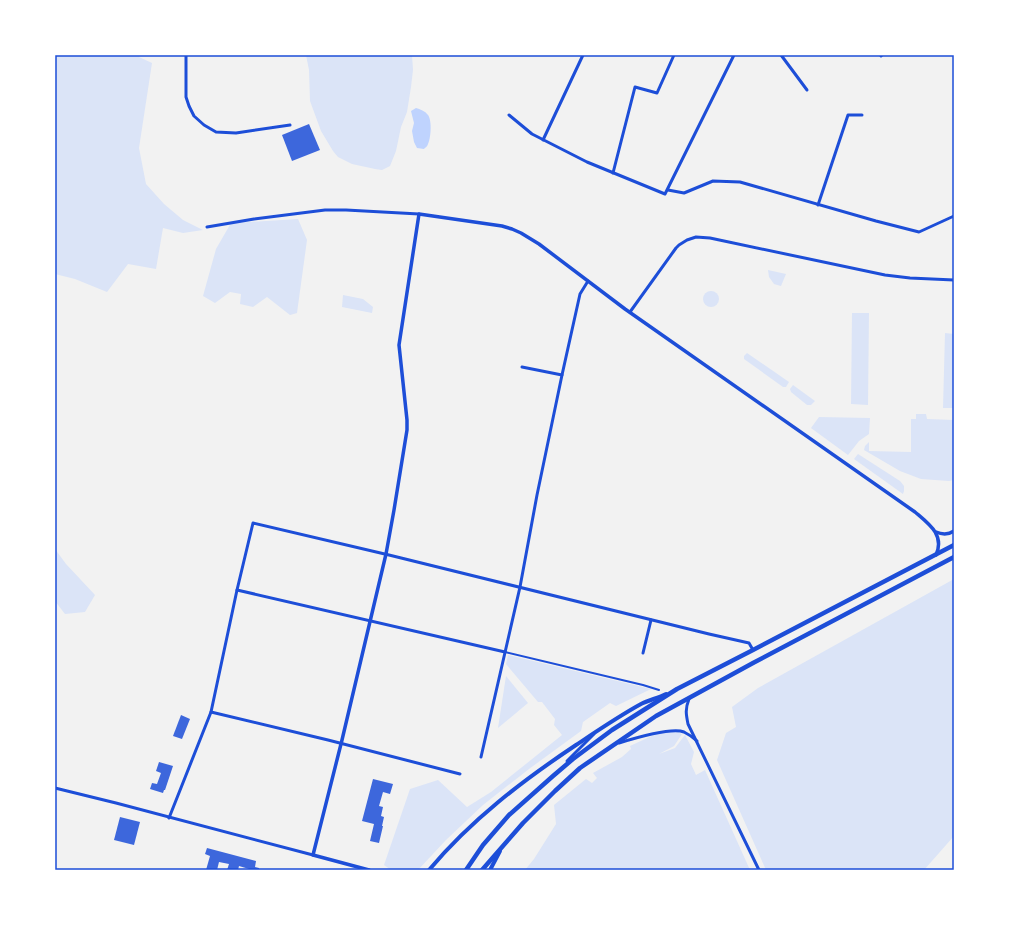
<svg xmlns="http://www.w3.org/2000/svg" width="1009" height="925" font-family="Manrope,sans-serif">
<rect width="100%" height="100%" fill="#f2f2f2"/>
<g fill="#dbe4f7">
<path d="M55,55H140L139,57L152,63L139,148L146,184L164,204L183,220L203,230L183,233L163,228L156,269L128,264L107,292L75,279L55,274Z"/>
<path d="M306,55H412L413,70L411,87L407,112L401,127L396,151L390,166L382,170L375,169L352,164L338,157L333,151L321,131L310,101L309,70Z"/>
<path d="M298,219L307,240L297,313L290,315L267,297L253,307L240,304L241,294L230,292L215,303L203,296L216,249L231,223Z"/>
<path d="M768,270L786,274L781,286L774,284L769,277Z"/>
<circle cx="711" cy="299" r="8"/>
<path d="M343,295L363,299L373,307L372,313L342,307Z"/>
<path d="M852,313H869L868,405L851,404Z"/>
<path d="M945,333L954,334V408H943Z"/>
<path d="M747,353L789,382L786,387H783L744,359V356Z"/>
<path d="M793,385L815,401L811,405H807L791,392L790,389Z"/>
<path d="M916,414H926L927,419L954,420V480L949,481L921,479L900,471L864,450L865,446L869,442V451L911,452V419H916Z"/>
<path d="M819,417L870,418L869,434L859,441L848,455L811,428Z"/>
<path d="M858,454L900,481L904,486V491L903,494L854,459Z"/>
<path d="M55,549L66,564L95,595L85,612L65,614L55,601Z"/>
<path d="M954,579V836L924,870H766L717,760L726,733L736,727L732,707L758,688Z"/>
<path d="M508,655L651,689L616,706L610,703L583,722L581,731L529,769L483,805L446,840L418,870H391L384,865L410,789L438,780L467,807L491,792L562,735L554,725L555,719L542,702H538L506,664Z"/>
<path d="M506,676L528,703L498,728Z"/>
<path d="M676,731L682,734L674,746L659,754L675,748L685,735L694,752L691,764L696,775L705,770L750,870H525L534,859L556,824L554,805L586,779L592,783L597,778L593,773L622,757L631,749L630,746L658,733Z"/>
</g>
<path fill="#bfd3fe" d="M416,108C420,109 425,111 428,115C432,120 431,138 428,144C427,147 426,147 424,149L417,148L414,142L412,131L414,123L411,111Z"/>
<g fill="#3d67dc">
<path d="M309,124L320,150L292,161L282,135Z"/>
<path d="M181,715L190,719L182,739L173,736Z"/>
<path d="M159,762L173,766L165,790H164L163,793L150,789L152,783L157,784L161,773L156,771Z"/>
<path d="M373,779L393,784L390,794L383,792L379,806L383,807L381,816L384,817L382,826H383L379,843L370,841L374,824L362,821Z"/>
<path d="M120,817L140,822L134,845L114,840Z"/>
<path d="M207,848L256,861L255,867L259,868V870H248L249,869L239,866L238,870H227L229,864L219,862L217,870H206L210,856L205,854Z"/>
</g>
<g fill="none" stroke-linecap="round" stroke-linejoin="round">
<path stroke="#1d4ed8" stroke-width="2" d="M505,652L643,685L659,690"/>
<g stroke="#1d4ed8" stroke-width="3">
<path d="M186,55V97L189,106L194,116L204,125L216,132L236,133L290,125"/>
<path d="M781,55L807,90"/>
<path d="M881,56L882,55"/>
<path d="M509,115L532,134L587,162L665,194L734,55"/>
<path d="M543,140L583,55"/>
<path d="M613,173L635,87L657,93L674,55"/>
<path d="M668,190L684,193L713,181L740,182L876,221L919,232L954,216"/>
<path d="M818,205L848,115H862"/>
<path d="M207,227L254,219L325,210H346L419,214"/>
<path d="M630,312L676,248L679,245L687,240L696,237L710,238L885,275L910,278L954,280"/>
<path d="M522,367L562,375"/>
<path d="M237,590L505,652"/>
<path d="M643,653L651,620"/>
<path d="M689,699C685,709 686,714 688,724L759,870"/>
<path d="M211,712L328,740L460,774"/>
<path d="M619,743C632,739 671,727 684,732C688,734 693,737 697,741"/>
<path d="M481,757L520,587L537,495L562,375L580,294L588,281"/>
<path d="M567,761L594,734"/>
<path d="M55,788L116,803L313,855"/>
<path d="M169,818L211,712L237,590L253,523L389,555L709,634L749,643L753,650"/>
</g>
<g stroke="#1d4ed8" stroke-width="3.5">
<path d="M936,532C943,535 948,535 954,531"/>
<path d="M369,870L313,855L342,740L386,554L394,510L407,430V420L399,345L419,214L502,226L512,229L521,233L539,244L625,309L915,512C929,524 945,535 936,555"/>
</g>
<g stroke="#1d4ed8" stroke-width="4">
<path d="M429,870C471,820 522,781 576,745C597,731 619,716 641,704C649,700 658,698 666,694"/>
<path d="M490,870L500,851"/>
</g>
<g stroke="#1d4ed8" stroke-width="4.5">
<path d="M466,870L483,845L509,815L553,776L573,759L612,730L677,689L753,650L954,545"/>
<path d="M482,870L523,823L555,791L580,768L656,716L753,663L954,557"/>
</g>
</g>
<rect width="1009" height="925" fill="none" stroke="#ffffff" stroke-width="112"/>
<rect x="56" y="56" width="897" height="813" fill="none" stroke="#1d4ed8" stroke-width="1.5"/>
</svg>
